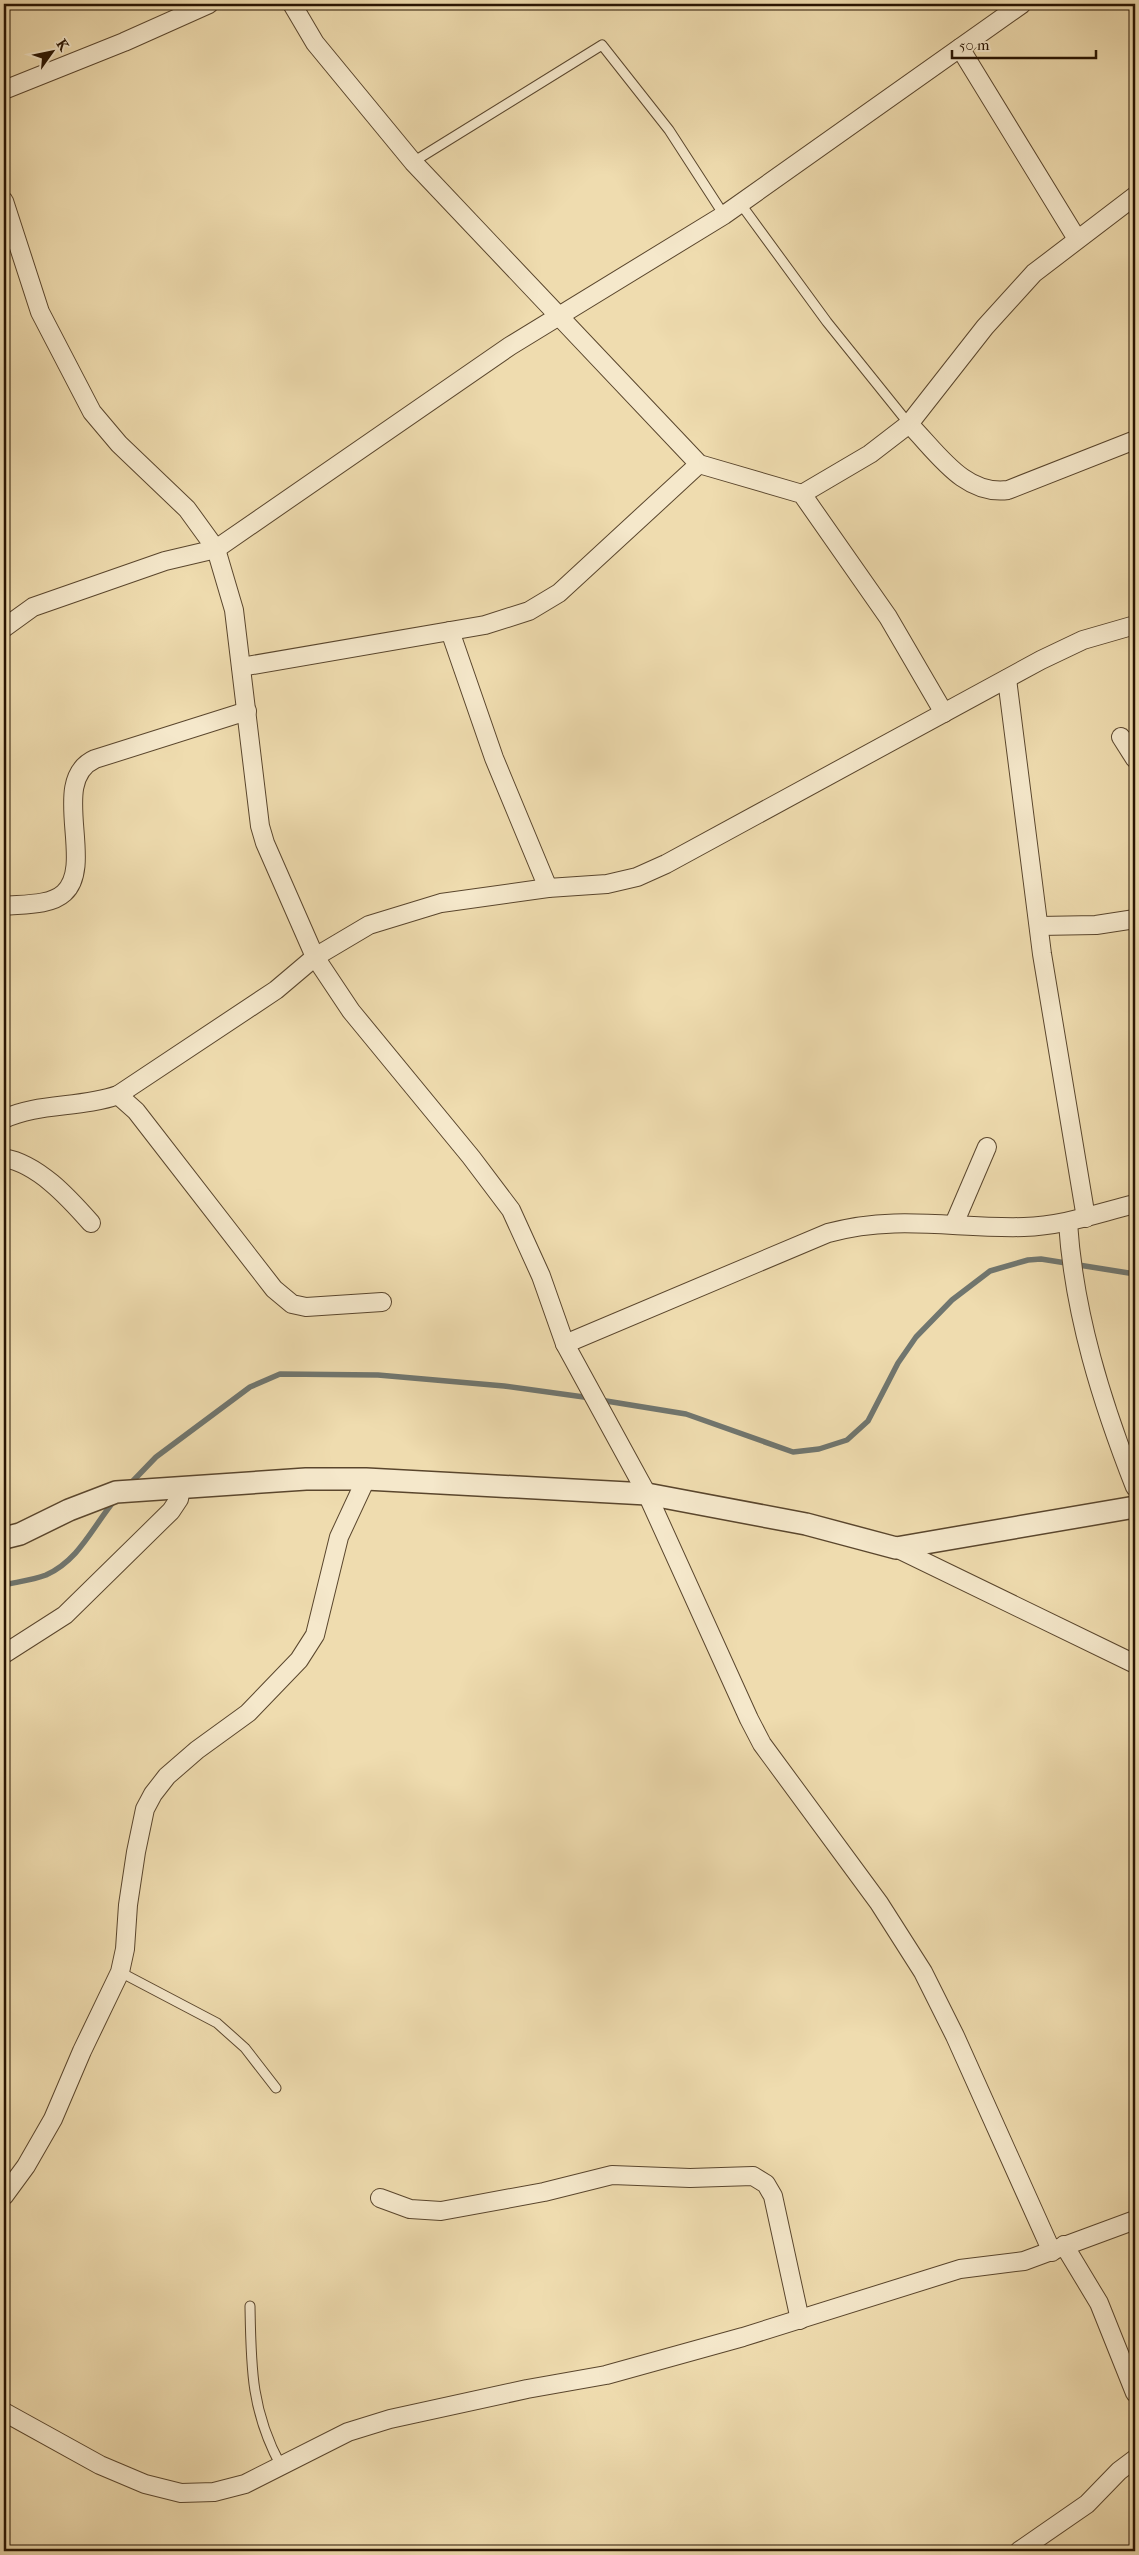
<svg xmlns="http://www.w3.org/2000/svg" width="1139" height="2555" font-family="'IM FELL French Canon',serif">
<rect width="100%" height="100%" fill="#efdcaf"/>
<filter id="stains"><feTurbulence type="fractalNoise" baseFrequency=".004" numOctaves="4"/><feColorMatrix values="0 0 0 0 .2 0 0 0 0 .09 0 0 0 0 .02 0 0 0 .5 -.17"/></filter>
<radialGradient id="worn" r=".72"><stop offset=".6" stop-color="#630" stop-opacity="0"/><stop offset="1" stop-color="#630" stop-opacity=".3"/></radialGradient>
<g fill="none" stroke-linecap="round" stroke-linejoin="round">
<g stroke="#70766f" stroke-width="5.5">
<path d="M600,1400L686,1414L793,1452L819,1449L847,1440L868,1421L898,1363L916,1337L952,1300L990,1271L1028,1260L1041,1259L1135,1274"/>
<path d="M129,1485L156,1457L250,1387L280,1374L378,1375L504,1386L591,1398"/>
<path d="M4,1585C17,1582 33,1580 46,1575C79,1560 92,1528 114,1501"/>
</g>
<defs>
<g id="service">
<path d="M413,162L602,45L669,130L724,215"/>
<path d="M740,203L827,322L909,424"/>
<path d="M120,1972L217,2023L245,2048L276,2088"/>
<path d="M250,2306C251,2367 251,2411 281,2466"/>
</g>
<g id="minor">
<path d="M292,4L315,43L413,162L699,464L802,494L888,617L944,713"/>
<path d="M960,48L1077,239"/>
<path d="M4,90L124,42L209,4"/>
<path d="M4,201L40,312L92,412L119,444L187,509L216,549L234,610L260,826L265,843L315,957L351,1011L471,1157L511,1210L541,1276L565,1344L647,1494L749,1719L762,1744L879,1903L923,1972L955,2036L1052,2252"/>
<path d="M909,424C937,452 964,496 1008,490L1135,440"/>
<path d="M802,494L870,454L909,424L985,327L1034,273L1135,196"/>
<path d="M4,628L33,607L165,561L216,549L510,346L724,215L1022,4"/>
<path d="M450,631L494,758L548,888"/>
<path d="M241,667L485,625L529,611L559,593L699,464"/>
<path d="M1007,679L1042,954L1086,1218"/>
<path d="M1121,737L1135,759"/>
<path d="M4,906C21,904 50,906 64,893C96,864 48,780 95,759L247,711"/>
<path d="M1039,926L1096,925L1135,919"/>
<path d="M118,1095L136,1111L274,1289L292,1304L306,1307L382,1302"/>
<path d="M4,1119C36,1103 82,1108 118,1095L276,990L315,957L369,925L441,903L548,888L607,884L637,877L666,864L1041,660L1083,640L1135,625"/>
<path d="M4,1158C38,1164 68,1197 91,1223"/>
<path d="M1068,1223C1074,1314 1102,1403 1135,1487"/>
<path d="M954,1224L987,1147"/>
<path d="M565,1344L828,1233C898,1214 955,1229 1024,1227C1063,1226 1098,1213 1135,1204"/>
<path d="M896,1548L1135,1664"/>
<path d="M4,1654L65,1615L171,1511L179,1499L181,1487"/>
<path d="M4,2196L26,2166L53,2119L82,2051L120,1972L125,1949L128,1905L136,1852L145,1809L153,1794L167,1776L197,1750L248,1713L299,1660L315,1635L339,1537L366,1479"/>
<path d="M380,2198L410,2209L441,2211L544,2192L612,2175L690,2178L753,2176L766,2184L773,2196L800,2320"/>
<path d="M1064,2245L1099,2303L1135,2393"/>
<path d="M4,2412L100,2465L145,2484L181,2493L214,2492L245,2484L348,2432L390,2419L527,2389L606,2375L743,2337L960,2269L1024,2261L1135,2220"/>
<path d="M1019,2551L1087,2504L1119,2471L1135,2459"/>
</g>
<path id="tertiary" d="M4,1538L20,1534L69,1510L116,1492L306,1479H366L647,1494L806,1524L896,1548L1135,1507"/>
</defs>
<use href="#service" stroke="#5a462d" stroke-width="11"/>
<use href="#minor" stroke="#5a462d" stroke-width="20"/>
<use href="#tertiary" stroke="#5a462d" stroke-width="24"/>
<use href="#service" stroke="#f5e8cb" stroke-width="9"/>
<use href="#minor" stroke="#f5e8cb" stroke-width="18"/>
<use href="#tertiary" stroke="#f5e8cb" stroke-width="21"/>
</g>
<rect width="1139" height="2555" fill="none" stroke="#efdcaf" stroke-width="20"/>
<rect x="5" y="5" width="1129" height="2545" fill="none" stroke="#281402" stroke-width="2.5"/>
<rect x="10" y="10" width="1119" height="2535" fill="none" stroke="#281402"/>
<g transform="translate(52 52) rotate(57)" stroke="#f5e8cb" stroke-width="4" paint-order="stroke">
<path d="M0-4L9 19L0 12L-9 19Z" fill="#281402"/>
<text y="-8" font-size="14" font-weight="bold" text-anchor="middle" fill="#281402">K</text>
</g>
<path d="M952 50v8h144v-8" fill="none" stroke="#281402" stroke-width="2.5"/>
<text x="959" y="50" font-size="15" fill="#281402" stroke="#f5e8cb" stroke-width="4" paint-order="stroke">50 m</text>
<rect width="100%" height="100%" filter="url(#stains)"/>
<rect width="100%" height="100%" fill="url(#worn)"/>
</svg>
